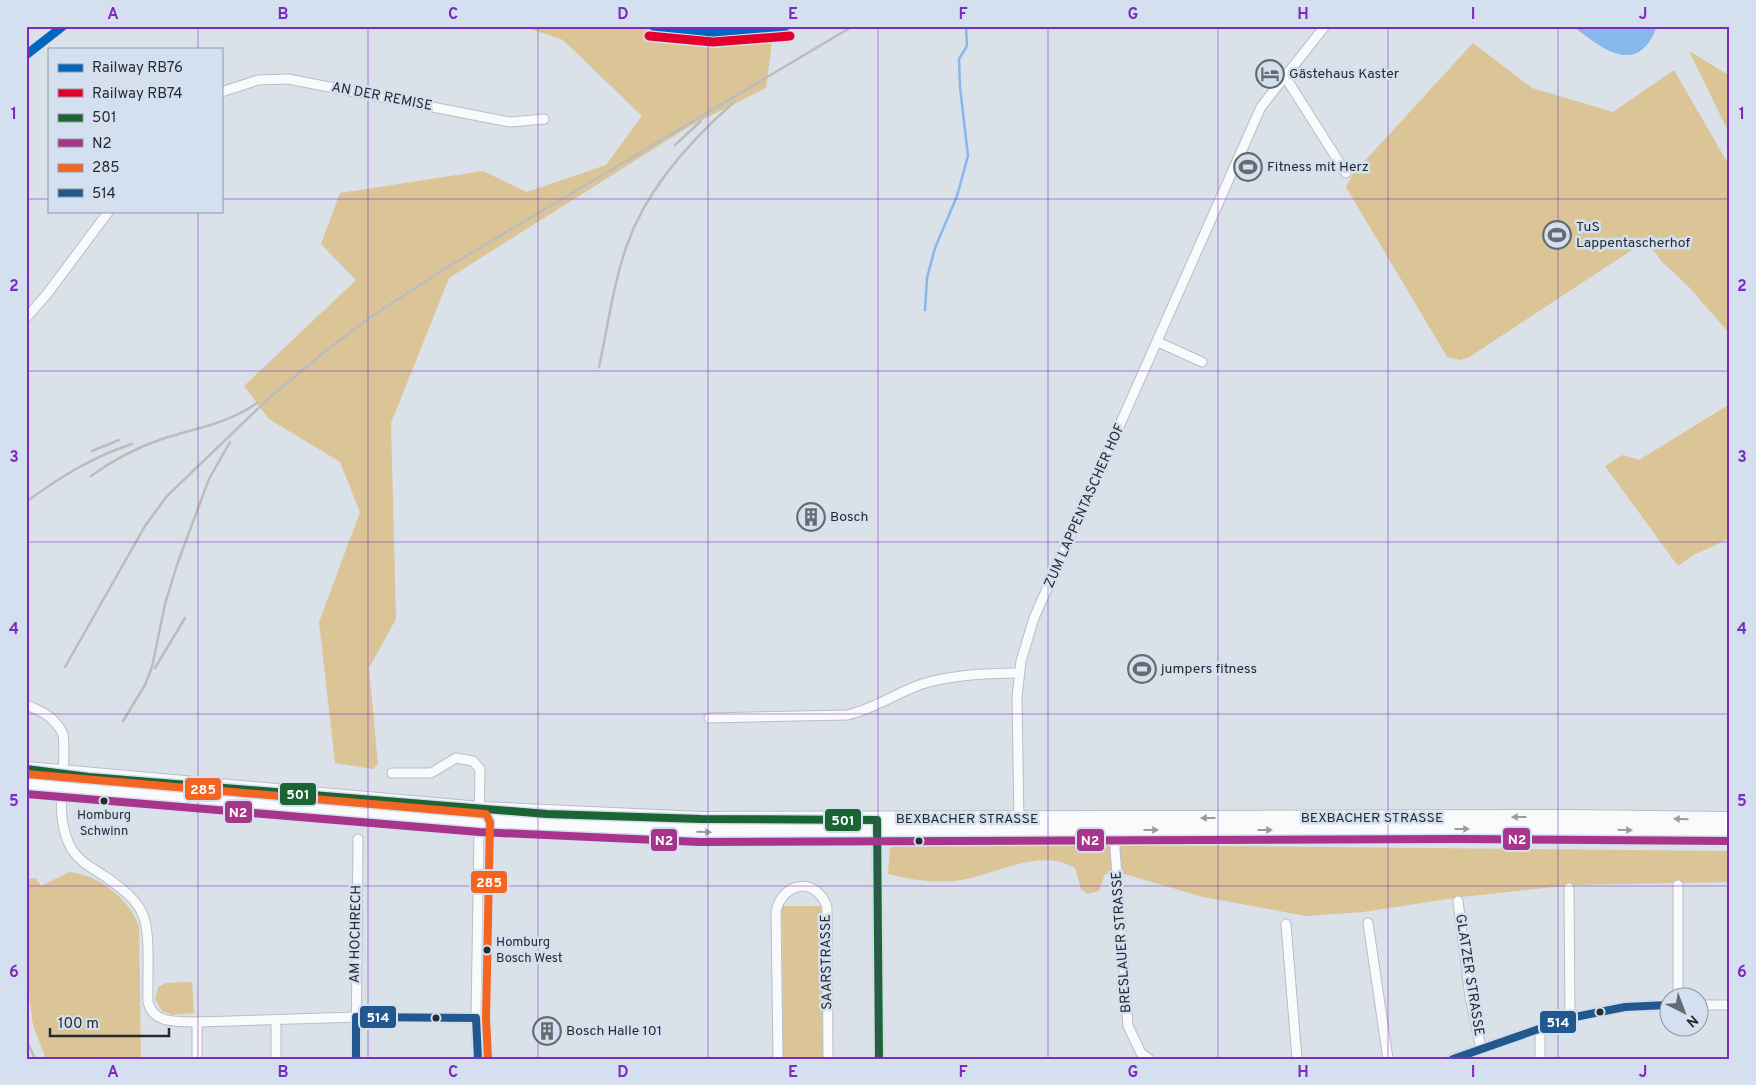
<svg xmlns="http://www.w3.org/2000/svg" width="1756" height="1085" font-family="Overpass,sans-serif">
<rect width="100%" height="100%" fill="#dae1e9"/>
<g fill="#dbc496">
<path d="M530,26H774L766,88L690,126L449,278L391,423L396,619L369,668L378,764L373,769L335,763L319,622L360,512L340,462L269,419L244,386L356,280L321,244L340,193L483,171L527,192L606,165L642,116L563,40L528,28Z"/>
<path d="M1473,43L1532,88L1613,112L1674,70L1730,167V334L1687,285L1661,261L1645,238L1641,244L1468,358L1460,360L1447,357L1346,187L1352,175Z"/>
<path d="M1689,51L1730,76V135Z"/>
<path d="M1730,404V538L1692,556L1678,566L1605,466L1623,455L1639,460Z"/>
<path d="M896,843L1730,851V882L1572,885L1461,897L1363,912L1306,916L1203,897L1121,873L1105,874L1099,891L1088,894L1081,889L1075,868C1040,847 997,874 961,880C936,884 912,880 888,874L890,849Z"/>
<path d="M69,872C99,875 130,899 139,927L141,1059H46L33,1025L29,995L26,988V879L36,878L41,886Z"/>
<path d="M782,906H821L823,1059H783Z"/>
<path d="M192,982L194,1013L172,1015L162,1011L155,999L158,987L166,983Z"/>
</g>
<path fill="#88b7ec" d="M1573,26H1657C1638,78 1602,49 1573,26Z"/>
<g fill="none" stroke-linecap="round" stroke-linejoin="round">
<path stroke="#88b7ec" stroke-width="2.5" d="M925,310L927,278L935,248L957,196L968,156L960,87L959,59L967,46L966,26"/>
<defs>
<g id="minor">
<path d="M1284,75L1346,173"/>
<path d="M221,92L258,80L288,79L510,122L544,119"/>
<path d="M26,318L47,294L109,211"/>
<path d="M1158,342L1202,362"/>
<path d="M26,705C43,711 55,718 63,734C68,772 53,808 69,844C76,860 92,868 106,877C120,887 136,898 143,915C151,934 147,980 148,1002C154,1025 177,1021 197,1022L356,1017L476,1018"/>
<path d="M709,718L847,715C874,709 896,693 922,684C951,675 989,673 1019,673"/>
<path d="M392,773H431L456,758L473,761L480,769L476,1018L478,1059"/>
<path d="M1019,823L1017,697L1021,661L1034,618L1261,107L1325,26"/>
<path d="M1116,826L1115,849L1128,1026L1141,1053L1149,1059"/>
<path d="M877,828L879,1059"/>
<path d="M1678,885V998"/>
<path d="M1569,888L1570,1018"/>
<path d="M1458,901L1470,997L1481,1049"/>
<path d="M1368,923L1388,1059"/>
<path d="M1286,924L1297,1059"/>
<path d="M1698,1005H1730"/>
<path d="M276,1020V1059"/>
<path d="M197,1022V1059"/>
<path d="M1538,1030L1540,1035V1059"/>
<path d="M356,1059L358,839"/>
<path d="M778,1059L776,911C783,882 816,876 827,907L828,1059"/>
<path d="M1452,1059L1570,1018L1625,1007L1668,1005"/>
</g>
<g id="primary">
<path d="M26,769L480,809L701,819L1568,817L1730,819"/>
<path d="M26,784L480,822L699,832L1458,829L1730,831"/>
</g>
</defs>
<use href="#minor" stroke="#b9bec5" stroke-width="11"/>
<use href="#primary" stroke="#b9bec5" stroke-width="16"/>
<use href="#minor" stroke="#f9fafc" stroke-width="9"/>
<use href="#primary" stroke="#f9fafc" stroke-width="14"/>
<g stroke="#bbbcbe" stroke-width="2.5">
<path d="M675,145L701,121"/>
<path d="M599,367C608,326 613,284 627,245C646,190 690,141 733,103"/>
<path d="M92,451L119,440"/>
<path d="M91,476C113,460 134,449 159,440C195,428 225,425 257,403"/>
<path d="M26,502C60,477 92,457 132,444"/>
<path d="M65,667L145,526L167,496L268,399L328,349L371,317L441,271L853,26"/>
<path d="M155,668L185,618"/>
<path d="M123,721L145,685L152,667L165,604L178,562L209,479L230,442"/>
<path d="M26,1039L35,1059"/>
</g>
<defs>
<path id="bus-1" d="M26,769L89,777L547,814L701,819L877,820L879,1059"/>
<path id="bus-2" d="M26,794L479,832L699,842L1458,839L1730,841"/>
<path id="bus-3" d="M27,774L486,814L490,822L486,1018L488,1059"/>
<g id="bus-4">
<path d="M356,1059V1017L476,1018L478,1059"/>
<path d="M1453,1059L1570,1018L1625,1007L1668,1005"/>
</g>
</defs>
<use href="#bus-1" stroke="#d4e0ef" stroke-width="11"/>
<use href="#bus-2" stroke="#d4e0ef" stroke-width="11"/>
<use href="#bus-3" stroke="#d4e0ef" stroke-width="11"/>
<use href="#bus-4" stroke="#d4e0ef" stroke-width="11"/>
<use href="#bus-1" stroke="#1c6434" stroke-width="8"/>
<use href="#bus-2" stroke="#a7358b" stroke-width="8"/>
<use href="#bus-3" stroke="#f26522" stroke-width="8"/>
<use href="#bus-4" stroke="#21598e" stroke-width="8"/>
<defs>
<g id="rail-1">
<path d="M653,26L713,32L786,26"/>
<path d="M26,55L63,26"/>
</g>
<path id="rail-2" d="M649,36L713,42L790,36"/>
</defs>
<use href="#rail-1" stroke="#d4e0ef" stroke-width="12"/>
<use href="#rail-2" stroke="#d4e0ef" stroke-width="12"/>
<use href="#rail-1" stroke="#0065bd" stroke-width="9"/>
<use href="#rail-2" stroke="#e4002b" stroke-width="9"/>
</g>
<defs><path id="oneway-solid" d="M-6-.8H1V-3.2L6.5 0L1 3.2V.8H-6Z" transform="scale(1.25)"/></defs>
<g fill="#9a9da0">
<use href="#oneway-solid" transform="translate(1519 817) rotate(180)"/>
<use href="#oneway-solid" transform="translate(1208 818) rotate(180)"/>
<use href="#oneway-solid" transform="translate(1681 819) rotate(-179)"/>
<use href="#oneway-solid" transform="translate(1462 829)"/>
<use href="#oneway-solid" transform="translate(1151 830)"/>
<use href="#oneway-solid" transform="translate(1265 830)"/>
<use href="#oneway-solid" transform="translate(1625 830) rotate(1)"/>
<use href="#oneway-solid" transform="translate(704 832) rotate(1)"/>
</g>
<path fill="none" stroke="#7b2cbf" stroke-width="1" stroke-opacity="0.55" d="M198,26V49M368,26V1059M538,26V1059M708,26V1059M878,26V1059M1048,26V1059M1218,26V1059M1388,26V1059M1558,26V1059M26,199H49M221,199H1730M198,211V1059M26,371H1730M26,542H1730M26,714H1730M26,886H1730"/>
<defs>
<symbol id="hotel-ring" viewBox="-11 -11 22 22"><circle r="9.5" fill="#d4e0ef" stroke="#656b71" stroke-width="1.5"/><path d="M-6-4.5h1.5V1H6V5H4.5V3h-9V5H-6ZM-4 0a1.8 1.8 0 1 1 3.6 0ZM.5 0V-2.5h3Q6-2.5 6 0Z" fill="#656b71"/></symbol>
<symbol id="stadium-ring" viewBox="-11 -11 22 22"><circle r="9.5" fill="#d4e0ef" stroke="#656b71" stroke-width="1.5"/><path d="M0-5a6.5 5 0 1 0 0 10a6.5 5 0 1 0 0-10ZM-3.5-1.8h7v3.6h-7Z" fill="#656b71"/></symbol>
<symbol id="building-ring" viewBox="-11 -11 22 22"><circle r="9.5" fill="#d4e0ef" stroke="#656b71" stroke-width="1.5"/><path d="M-4-6H4V6H1V3H-1V6H-4ZM-2.5-4.3h1.7v1.8h-1.7ZM.8-4.3h1.7v1.8H.8ZM-2.5-1h1.7V.8h-1.7ZM.8-1h1.7V.8H.8Z" fill="#656b71"/></symbol>
</defs>
<g fill-rule="evenodd">
<use href="#hotel-ring" x="1254" y="58" width="32" height="32"/>
<use href="#stadium-ring" x="1232" y="151" width="32" height="32"/>
<use href="#stadium-ring" x="1541" y="219" width="32" height="32"/>
<use href="#building-ring" x="795" y="501" width="32" height="32"/>
<use href="#stadium-ring" x="1126" y="653" width="32" height="32"/>
<use href="#building-ring" x="531" y="1015" width="32" height="32"/>
</g>
<g fill="#262b30" stroke="#d4e0ef" stroke-width="2">
<circle cx="104" cy="801" r="4.5"/>
<circle cx="919" cy="841" r="4.5"/>
<circle cx="487" cy="950" r="4.5"/>
<circle cx="1600" cy="1012" r="4.5"/>
<circle cx="436" cy="1018" r="4.5"/>
</g>
<g text-anchor="middle" dominant-baseline="central" stroke-width="5" stroke-linejoin="round" paint-order="stroke">
<g font-size="13" fill="#262b30" stroke="#d4e0ef">
<text x="104" y="816">Homburg<tspan x="104" dy="16">Schwinn</tspan></text>
<text x="496" y="943" text-anchor="start">Homburg<tspan x="496" dy="16">Bosch West</tspan></text>
</g>
<g font-size="14" fill="#262b30" stroke="#d4e0ef" text-anchor="start">
<text x="1289" y="74">Gästehaus Kaster</text>
<text x="1267" y="167">Fitness mit Herz</text>
<text x="1576" y="227">TuS<tspan x="1576" dy="16">Lappentascherhof</tspan></text>
<text x="830" y="517">Bosch</text>
<text x="1161" y="669">jumpers fitness</text>
<text x="566" y="1031">Bosch Halle 101</text>
</g>
<g font-size="14" fill="#262b30" stroke="#d4e0ef">
<text transform="translate(382 97) rotate(11)">AN DER REMISE</text>
<text transform="translate(1085 506) rotate(-66)">ZUM LAPPENTASCHER HOF</text>
<text x="1372" y="818">BEXBACHER STRASSE</text>
<text x="967" y="819">BEXBACHER STRASSE</text>
<text transform="translate(356 934) rotate(-89)">AM HOCHRECH</text>
<text transform="translate(1122 942) rotate(-94)">BRESLAUER STRASSE</text>
<text transform="translate(827 962) rotate(-91)">SAARSTRASSE</text>
<text transform="translate(1469 975) rotate(81)">GLATZER STRASSE</text>
</g>
</g>
<g stroke="#d4e0ef" stroke-width="2">
<rect x="184" y="777" width="38" height="24" rx="5" fill="#f26522"/>
<rect x="279" y="782" width="38" height="24" rx="5" fill="#1c6434"/>
<rect x="224" y="800" width="29" height="24" rx="5" fill="#a7358b"/>
<rect x="824" y="808" width="38" height="24" rx="5" fill="#1c6434"/>
<rect x="1502" y="827" width="29" height="24" rx="5" fill="#a7358b"/>
<rect x="650" y="828" width="28" height="24" rx="5" fill="#a7358b"/>
<rect x="1076" y="828" width="29" height="24" rx="5" fill="#a7358b"/>
<rect x="470" y="870" width="38" height="24" rx="5" fill="#f26522"/>
<rect x="359" y="1005" width="38" height="24" rx="5" fill="#21598e"/>
<rect x="1539" y="1010" width="38" height="24" rx="5" fill="#21598e"/>
</g>
<g font-size="14" text-anchor="middle" font-weight="bold" fill="#fff">
<text x="203" y="794">285</text>
<text x="298" y="799">501</text>
<text x="238" y="817">N2</text>
<text x="843" y="825">501</text>
<text x="1517" y="844">N2</text>
<text x="664" y="845">N2</text>
<text x="1090" y="845">N2</text>
<text x="489" y="887">285</text>
<text x="378" y="1022">514</text>
<text x="1558" y="1027">514</text>
</g>
<rect width="1756" height="1085" fill="none" stroke="#d4e0ef" stroke-width="55"/>
<rect x="48" y="48" width="175" height="165" fill="#d4e0ef" stroke="#8e98a3"/>
<rect x="58" y="64" width="25" height="8" fill="#0065bd" stroke="#8e98a3"/>
<text x="92" y="72" font-size="15" fill="#262b30">Railway RB76</text>
<rect x="58" y="89" width="25" height="8" fill="#e4002b" stroke="#8e98a3"/>
<text x="92" y="98" font-size="15" fill="#262b30">Railway RB74</text>
<rect x="58" y="114" width="25" height="8" fill="#1c6434" stroke="#8e98a3"/>
<text x="92" y="122" font-size="15" fill="#262b30">501</text>
<rect x="58" y="139" width="25" height="8" fill="#a7358b" stroke="#8e98a3"/>
<text x="92" y="148" font-size="15" fill="#262b30">N2</text>
<rect x="58" y="164" width="25" height="8" fill="#f26522" stroke="#8e98a3"/>
<text x="92" y="172" font-size="15" fill="#262b30">285</text>
<rect x="58" y="189" width="25" height="8" fill="#21598e" stroke="#8e98a3"/>
<text x="92" y="198" font-size="15" fill="#262b30">514</text>
<g transform="translate(1684 1012) rotate(138)"><circle r="24" fill="#d4e0ef" stroke="#8e98a3"/>
<path d="M0-4L9 19L0 12L-9 19Z" fill="#656b71"/>
<text y="-8" font-size="14" font-weight="bold" text-anchor="middle" fill="#262b30">N</text>
</g>
<path d="M50 1028v8h119v-8" fill="none" stroke="#262b30" stroke-width="2.5"/>
<text x="58" y="1028" font-size="15" fill="#262b30" stroke="#d4e0ef" stroke-width="4" paint-order="stroke">100 m</text>
<rect x="28" y="28" width="1700" height="1030" fill="none" stroke="#7b2cbf" stroke-width="2"/>
<g font-size="16" text-anchor="middle" font-weight="bold" fill="#7b2cbf">
<text x="113" y="19">A</text>
<text x="283" y="19">B</text>
<text x="453" y="19">C</text>
<text x="623" y="19">D</text>
<text x="793" y="19">E</text>
<text x="963" y="19">F</text>
<text x="1133" y="19">G</text>
<text x="1303" y="19">H</text>
<text x="1473" y="19">I</text>
<text x="1643" y="19">J</text>
<text x="14" y="119">1</text>
<text x="1742" y="119">1</text>
<text x="14" y="291">2</text>
<text x="1742" y="291">2</text>
<text x="14" y="462">3</text>
<text x="1742" y="462">3</text>
<text x="14" y="634">4</text>
<text x="1742" y="634">4</text>
<text x="14" y="806">5</text>
<text x="1742" y="806">5</text>
<text x="14" y="977">6</text>
<text x="1742" y="977">6</text>
<text x="113" y="1077">A</text>
<text x="283" y="1077">B</text>
<text x="453" y="1077">C</text>
<text x="623" y="1077">D</text>
<text x="793" y="1077">E</text>
<text x="963" y="1077">F</text>
<text x="1133" y="1077">G</text>
<text x="1303" y="1077">H</text>
<text x="1473" y="1077">I</text>
<text x="1643" y="1077">J</text>
</g>
</svg>
